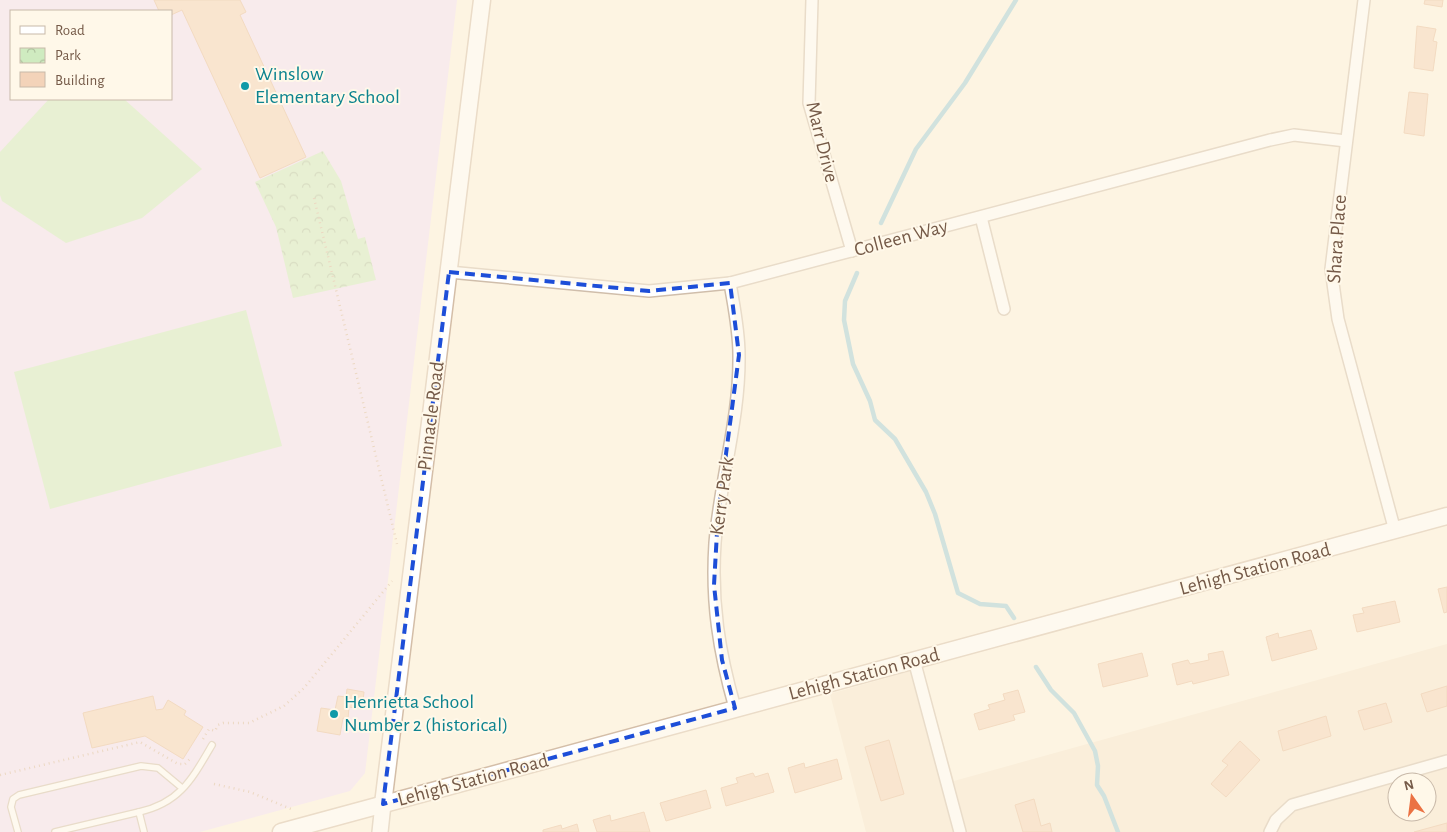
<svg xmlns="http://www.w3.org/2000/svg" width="1447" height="832" font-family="'Alegreya Sans',sans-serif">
<defs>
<pattern id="park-crowns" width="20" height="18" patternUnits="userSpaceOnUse" patternTransform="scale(1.25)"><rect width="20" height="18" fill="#cfebc0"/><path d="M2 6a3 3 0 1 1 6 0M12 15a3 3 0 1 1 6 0" fill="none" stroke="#adc19e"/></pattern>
</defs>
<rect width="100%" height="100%" fill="#fdf4e2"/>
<path fill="#f5e6d0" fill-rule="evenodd" d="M1447,644V832H866L830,694L922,668L954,781ZM1397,782H1427V812H1397Z"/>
<path fill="#f1dff9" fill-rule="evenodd" d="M0,0H457L365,773L350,791L200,832H0ZM11,11H171V99H11Z"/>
<path fill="url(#park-crowns)" d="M323,151L341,181L358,239L365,237L376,280L293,298L276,227L255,182Z"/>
<g fill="#cfebc0">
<path d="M49,99H124L202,169L142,218L66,243L2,201L0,195V152Z"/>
<path d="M246,310L282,446L50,509L14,372Z"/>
</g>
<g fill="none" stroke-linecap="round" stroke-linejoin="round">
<g stroke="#9cccd9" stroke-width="4.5">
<path d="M881,223L916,149L965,83L1016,0"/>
<path d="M857,273L845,301L844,320L853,364L870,401L875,420L895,439L926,492L935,514L958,593L980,604L1006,606L1014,618"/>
<path d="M1036,667L1051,690L1074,713L1095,751L1098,766L1097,785L1104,796L1118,832"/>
</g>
</g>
<g fill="#f3d3b9" stroke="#e6bb99">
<path d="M154,0H240L246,12L240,15L306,157L260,178L182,10L171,15V11H159Z"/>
<path d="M1425,0H1443L1442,7L1424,4Z"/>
<path d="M1417,26L1436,29L1433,41L1437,42L1433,71L1414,68Z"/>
<path d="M1409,92L1428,94L1424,136L1404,133Z"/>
<path d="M1447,587V612L1444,613L1438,589Z"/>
<path d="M1395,601L1400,622L1357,632L1353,615L1364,613L1362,608Z"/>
<path d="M1311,630L1317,649L1272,661L1266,637L1278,633L1279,638Z"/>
<path d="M1223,651L1229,675L1193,684L1192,681L1177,685L1172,664L1188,660L1190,664L1209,660L1208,654Z"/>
<path d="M1142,653L1148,676L1103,687L1098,664Z"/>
<path d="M1447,686V706L1427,712L1421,694Z"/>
<path d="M347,689L364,692L362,709L349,707L348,719L343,718L340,735L317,731L321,708L335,710L338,696L346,697Z"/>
<path d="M1018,690L1025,712L1013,715L1015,720L979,730L974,714L990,709L988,705L1005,700L1003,694Z"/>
<path d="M153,696L156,710L163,709L168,700L186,711L184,715L203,727L183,759L145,736L92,748L83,713Z"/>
<path d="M1386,703L1392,722L1364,730L1358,711Z"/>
<path d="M1326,716L1331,736L1283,751L1278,731Z"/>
<path d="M889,740L904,794L881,801L865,747Z"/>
<path d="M1240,741L1260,760L1226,797L1211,784L1228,765L1222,761Z"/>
<path d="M837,759L842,779L795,793L788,768L804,763L805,768Z"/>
<path d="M753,773L755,777L768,773L774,792L726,806L721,788L738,783L736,778Z"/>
<path d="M706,790L711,808L666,821L660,803Z"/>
<path d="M1034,799L1041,826L1050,823L1052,832H1023L1015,805Z"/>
<path d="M644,812L650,832H597L593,820L610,815L611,821Z"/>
<path d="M1447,823V832H1414Z"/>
<path d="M577,824L579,832H543V830L561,825L562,829Z"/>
</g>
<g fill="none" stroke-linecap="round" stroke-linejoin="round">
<defs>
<g id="service">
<path d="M18,832L11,807L13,799L19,795L141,766L158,768L182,788"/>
<path d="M55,832L139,812"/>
<path d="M144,832L139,812C180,803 192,779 212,745"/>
</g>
<g id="minor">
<path d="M812,0L809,103L852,251"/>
<path d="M1364,0L1331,269L1338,319L1395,531"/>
<path d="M981,217L1004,309"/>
<path d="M449,272L649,291L730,283L1270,140L1294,135L1346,141"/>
<path d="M730,283C734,307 739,330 739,355C740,418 720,480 715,543C711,602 719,652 735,708"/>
<path d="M914,660L960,832"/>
<path d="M1270,832L1276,820L1292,805L1447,761"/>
</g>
<path id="tertiary" d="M380,832L383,804"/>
<g id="secondary">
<path d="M383,804L482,0"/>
<path d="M281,832L1447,516"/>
</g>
</defs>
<use href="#service" stroke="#d0beab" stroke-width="8"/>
<use href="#minor" stroke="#d0beab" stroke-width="14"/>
<use href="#tertiary" stroke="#d0beab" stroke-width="18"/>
<use href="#secondary" stroke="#d4bea8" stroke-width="19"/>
<g stroke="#d8b79c" stroke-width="2.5" stroke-dasharray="1 4" stroke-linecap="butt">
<path d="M314,198L397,544"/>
<path d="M203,739L209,729L215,731L218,725L223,723H249L284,706L304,688L392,581"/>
<path d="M185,764L191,758"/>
<path d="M0,775L140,742L178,764H184"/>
<path d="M214,784L250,792L291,809"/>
</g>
<use href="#service" stroke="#fff" stroke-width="5.5"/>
<use href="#minor" stroke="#fff" stroke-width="11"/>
<use href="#tertiary" stroke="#fff" stroke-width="15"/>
<use href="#secondary" stroke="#fff" stroke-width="16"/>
</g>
<path d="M0 0H1447V832H0ZM449,272L649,291L730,283L739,355L718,515L714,585L722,660L735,708L383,804Z" fill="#fdf4e2" fill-opacity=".55" fill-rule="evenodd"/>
<path fill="none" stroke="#1d4ed8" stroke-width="4" stroke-dasharray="10 6" stroke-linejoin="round" d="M449,272L649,291L730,283L739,355L718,515L714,585L722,660L735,708L383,804Z"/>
<g fill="#0f9aa8" stroke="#fff8e9" stroke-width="2">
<circle cx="245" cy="86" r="5"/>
<circle cx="334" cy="714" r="5"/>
</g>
<g text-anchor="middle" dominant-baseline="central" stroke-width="4" stroke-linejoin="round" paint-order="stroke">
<g font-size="20" fill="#0d838f" stroke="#fff8e9" text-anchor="start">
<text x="255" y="74">Winslow<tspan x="255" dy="23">Elementary School</tspan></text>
<text x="344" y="702">Henrietta School<tspan x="344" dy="23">Number 2 (historical)</tspan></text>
</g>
<g font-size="20" fill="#755a48" stroke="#fff8e9">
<text transform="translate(822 142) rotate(76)">Marr Drive</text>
<text transform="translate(901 238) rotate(-15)">Colleen Way</text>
<text transform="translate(1337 239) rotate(-86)">Shara Place</text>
<text transform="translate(431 416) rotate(-83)">Pinnacle Road</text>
<text transform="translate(722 496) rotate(-82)">Kerry Park</text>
<text transform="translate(1255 569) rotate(-15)">Lehigh Station Road</text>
<text transform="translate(864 674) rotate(-15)">Lehigh Station Road</text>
<text transform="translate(473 780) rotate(-15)">Lehigh Station Road</text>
</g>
</g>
<rect x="10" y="10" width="162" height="90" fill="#fff8e9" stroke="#c8b9a9"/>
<rect x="20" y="26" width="25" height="8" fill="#ffffff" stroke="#c8b9a9"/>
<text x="55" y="35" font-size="15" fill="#755a48">Road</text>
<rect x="20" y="48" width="25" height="15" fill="url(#park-crowns)" stroke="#c8b9a9"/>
<text x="55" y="60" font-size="15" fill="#755a48">Park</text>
<rect x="20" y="72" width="25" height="15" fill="#f3d3b9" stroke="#c8b9a9"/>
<text x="55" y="85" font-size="15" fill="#755a48">Building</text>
<g transform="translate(1412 797) rotate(346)"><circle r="24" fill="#fff8e9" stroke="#c8b9a9"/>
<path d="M0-4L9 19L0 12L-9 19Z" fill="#eb7243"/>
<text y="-8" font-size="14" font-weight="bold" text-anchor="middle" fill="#755a48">N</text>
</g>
</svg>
